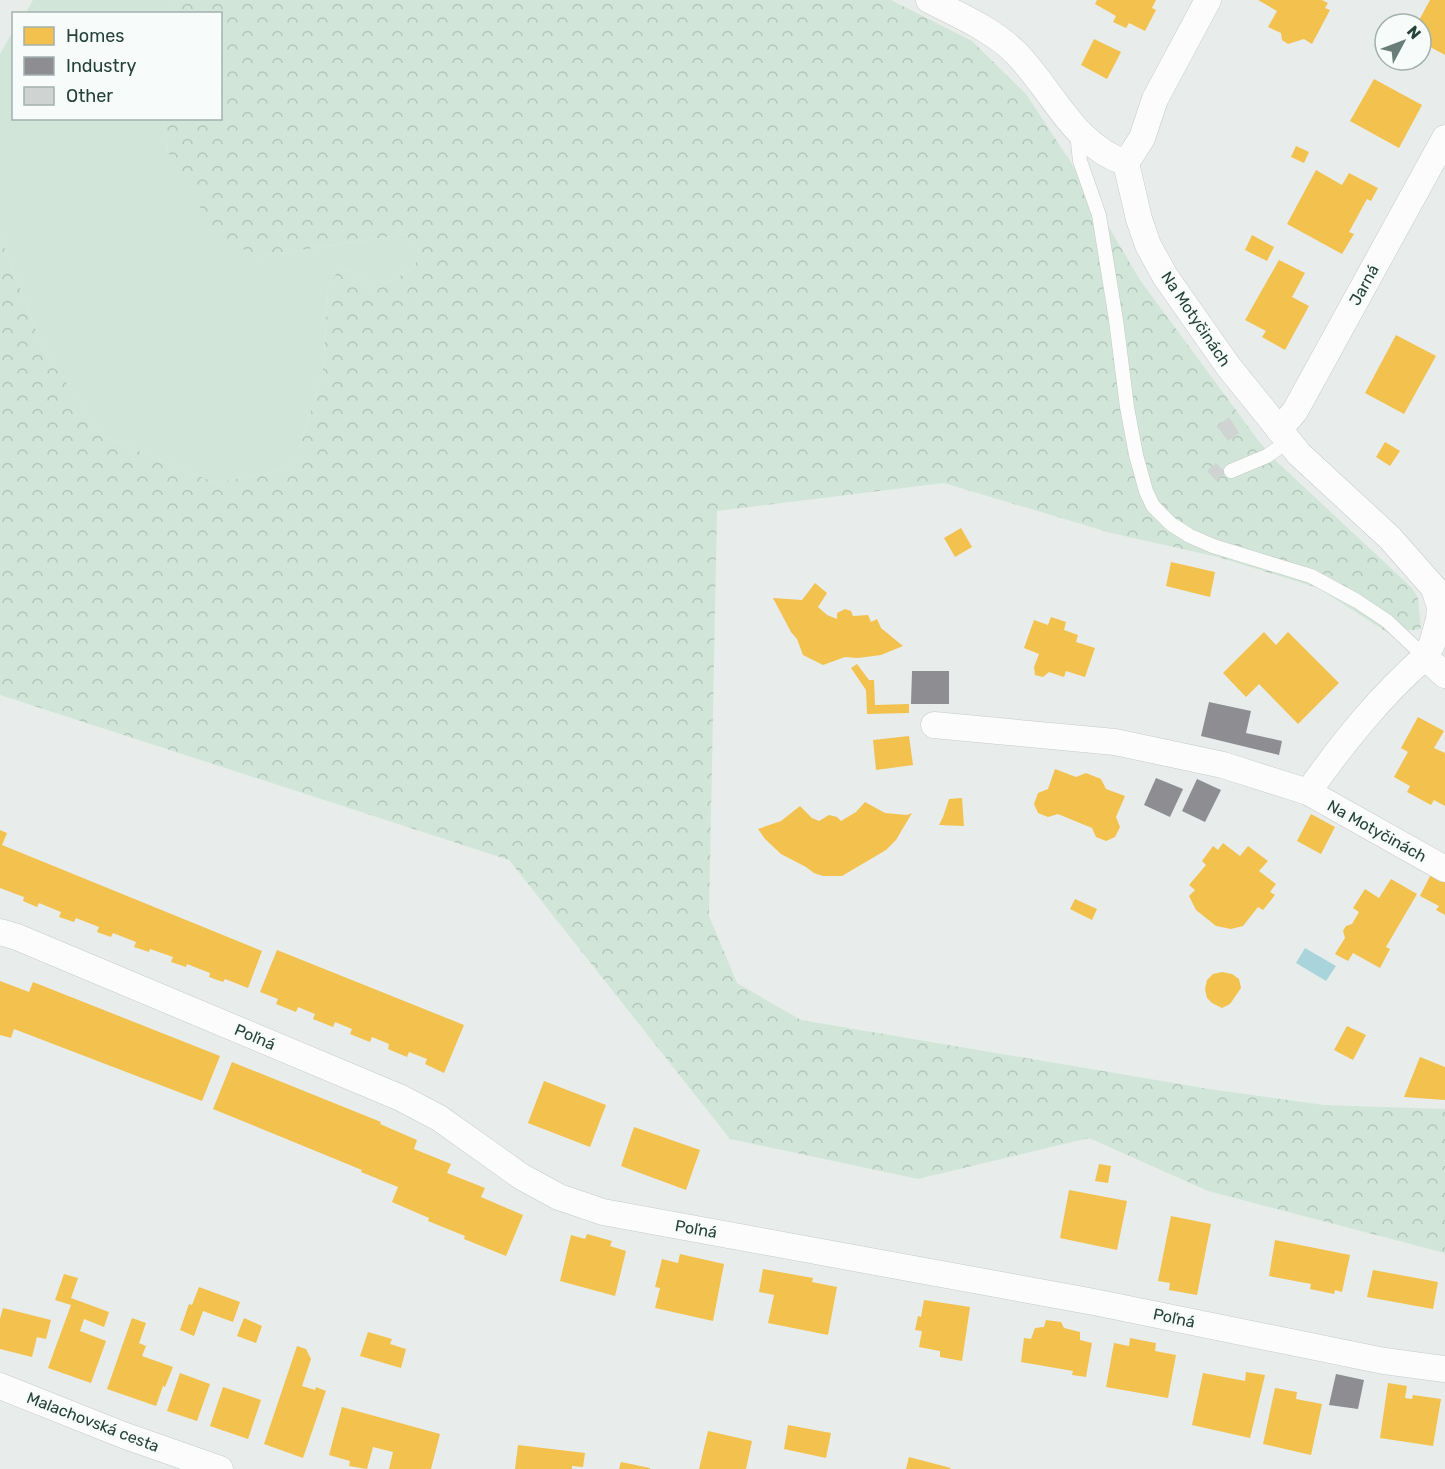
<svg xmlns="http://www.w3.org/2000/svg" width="1445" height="1469" font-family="Rubik,sans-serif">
<defs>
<pattern id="forest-crowns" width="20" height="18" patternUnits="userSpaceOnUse" patternTransform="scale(1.5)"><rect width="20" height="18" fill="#d1e6d8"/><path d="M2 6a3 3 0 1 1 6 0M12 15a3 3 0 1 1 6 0" fill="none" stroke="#b3c6ba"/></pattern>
</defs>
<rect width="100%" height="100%" fill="#e8edeb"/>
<g fill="#d1e6d8">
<path d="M33,0H170L166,13L25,14Z"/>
<path d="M13,31L14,118L162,119L168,152L256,257L405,234L419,250L415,267L376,290L352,271L340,270L328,286L323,372L293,468L216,483L102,436L42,346L0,236V54Z"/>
</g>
<path fill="url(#forest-crowns)" d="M170,0H891L972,41L1026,94L1070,161L1140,280L1258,440L1273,458L1412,588L1418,598L1421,629L1388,633L1318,588L1218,557L1111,533L944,483L717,511L709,916L737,983L801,1020L1209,1089L1324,1105L1445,1109V1253L1208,1191L1089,1138L918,1179L730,1139L509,860L0,695V236L42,346L102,436L216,483L293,468L323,372L328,286L339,270L352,271L376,290L415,267L419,250L405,234L256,257L214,231L168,152L162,119L220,118V14L166,13Z"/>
<path fill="#a9d4db" d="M1305,948L1336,966L1326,981L1296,963Z"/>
<g fill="#f2c14e">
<path d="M1097,0H1156L1152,8L1156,10L1145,31L1129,23L1126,28L1113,22L1116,16L1095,4Z"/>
<path d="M1258,0H1322L1328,3L1325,8L1330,10L1312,44L1304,39L1288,44L1282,40L1281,33L1268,27L1277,11Z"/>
<path d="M1430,0H1445V55L1421,42V24H1417Z"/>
<path d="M1094,39L1121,52L1107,79L1081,65Z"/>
<path d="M1374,79L1422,105L1399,148L1350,121Z"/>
<path d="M1296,146L1309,152L1304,163L1291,157Z"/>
<path d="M1316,170L1342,185L1349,173L1378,188L1371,201L1367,199L1349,232L1354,234L1342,254L1287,224Z"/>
<path d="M1252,235L1274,247L1267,261L1245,250Z"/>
<path d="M1279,260L1305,273L1292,297L1309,306L1285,350L1262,337L1266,331L1245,320Z"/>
<path d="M1396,335L1436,356L1404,414L1365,393Z"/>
<path d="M1385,442L1400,451L1390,466L1376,457Z"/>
<path d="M961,528L972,547L955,557L944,538Z"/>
<path d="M1171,562L1215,572L1210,597L1166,586Z"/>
<path d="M815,583L827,593L818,607L827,615L837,619V613L845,609L851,611L853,616L868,615L871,622L877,619L881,628L903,646L881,655L858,658L845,657L823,665L803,655L797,639L791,632L773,598L802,600Z"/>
<path d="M1051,617L1066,622L1064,630L1078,635L1076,642L1095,648L1085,677L1066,671L1064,677L1049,672L1043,677L1035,675L1034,667L1039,654L1024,648L1034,620L1048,625Z"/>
<path d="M1264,632L1276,645L1288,632L1339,683L1298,724L1259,684L1246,697L1223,673Z"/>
<path d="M857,664L869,680H874L875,705L909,704V713L867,714L866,690L851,668Z"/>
<path d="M1418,717L1444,731L1434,748L1445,753V806L1434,800L1431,805L1407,792L1410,786L1394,777L1408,752L1401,748Z"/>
<path d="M909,736L913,765L876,770L873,740Z"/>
<path d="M1055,769L1076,777L1086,773L1101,779L1106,789L1125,796L1116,817L1120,827L1115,837L1106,841L1096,837L1092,828L1058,814L1048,817L1038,813L1034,804L1038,793L1048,789Z"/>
<path d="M962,798L964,826L939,825L943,817L949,799Z"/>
<path d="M865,802L885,813L907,815L912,813L896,840L886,850L842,876H823L814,873L806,867L781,854L765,839L758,829L781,821L800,806L812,818L819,821L829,815L837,817L841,821L856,812Z"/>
<path d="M1311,814L1335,827L1321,854L1297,841Z"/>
<path d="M0,830L7,833L2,845L262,951L248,988L225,979L223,982L209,977L210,973L187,964L186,967L171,962L173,957L150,949L149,952L134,947L136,942L113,933L111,937L97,932L99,927L76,918L74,922L59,917L61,912L39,903L37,907L23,901L24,897L0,888Z"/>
<path d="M1223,843L1240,856L1248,846L1268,861L1259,871L1276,884L1270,892L1275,895L1263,910L1258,907L1243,926L1231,929L1216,926L1196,910L1189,896L1195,890L1189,885L1206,865L1202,861L1213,846L1218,850Z"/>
<path d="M1431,874L1445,882V915L1436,910L1439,906L1420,896Z"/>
<path d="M1391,879L1417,894L1386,947L1390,949L1380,968L1353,953L1348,961L1335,954L1345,938L1343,931L1346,926L1352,924L1359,912L1353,908L1365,889L1379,898Z"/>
<path d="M1075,899L1097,909L1092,920L1070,909Z"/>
<path d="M277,950L464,1025L444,1073L425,1064L427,1059L409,1052L407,1057L388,1049L389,1044L372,1037L370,1042L350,1034L352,1029L335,1022L333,1027L313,1019L315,1014L298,1007L296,1012L276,1004L278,999L260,992Z"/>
<path d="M1222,972L1232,974L1239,979L1241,988L1230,1004L1222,1008L1212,1003L1207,998L1205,989L1207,980L1213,974Z"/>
<path d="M0,981L29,992L33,982L220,1056L202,1101L14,1029L11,1038L0,1035Z"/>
<path d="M1347,1026L1366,1035L1353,1060L1334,1050Z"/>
<path d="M1420,1057L1445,1067V1100L1404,1097Z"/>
<path d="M232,1062L381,1122L380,1124L417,1140L414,1149L451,1164L447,1173L485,1188L481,1197L523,1215L506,1256L464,1239L465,1236L428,1221L429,1218L392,1202L398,1187L361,1172L362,1170L213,1109Z"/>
<path d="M544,1081L606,1105L590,1147L528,1123Z"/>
<path d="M634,1127L700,1150L686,1190L621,1166Z"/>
<path d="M1099,1164L1111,1166L1108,1183L1095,1181Z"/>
<path d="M1069,1190L1127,1201L1117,1250L1060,1238Z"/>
<path d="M1171,1216L1211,1224L1197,1295L1169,1290L1170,1283L1158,1281Z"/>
<path d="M587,1234L612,1241L610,1246L626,1251L615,1296L560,1281L571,1235L585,1239Z"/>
<path d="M1275,1240L1350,1255L1342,1292L1335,1290L1334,1294L1310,1289L1311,1284L1269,1276Z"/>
<path d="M680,1254L724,1264L713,1321L655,1308L660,1288L655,1287L662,1259L678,1263Z"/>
<path d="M763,1269L813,1278L812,1282L837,1287L828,1335L768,1323L774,1295L759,1292Z"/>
<path d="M1373,1270L1438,1282L1433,1309L1367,1297Z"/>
<path d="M64,1274L78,1278L71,1298L109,1312L104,1327L84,1319L80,1331L106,1341L91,1383L48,1368L71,1305L55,1300Z"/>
<path d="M199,1287L240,1302L233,1322L203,1311L194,1336L180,1330L189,1304L192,1305Z"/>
<path d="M924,1300L970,1307L962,1361L940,1357V1351L919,1347L922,1331L915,1330L918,1316L921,1317Z"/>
<path d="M3,1308L51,1320L46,1339L37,1337L32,1357L0,1349V1319Z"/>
<path d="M132,1318L146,1323L139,1343L146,1346L142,1356L173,1367L165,1387L163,1386L156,1406L107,1389Z"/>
<path d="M244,1318L262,1326L256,1343L237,1336Z"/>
<path d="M1046,1320L1061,1322L1064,1328L1080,1332V1340L1092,1343L1086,1377L1072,1375L1073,1371L1021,1362L1024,1338L1031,1339L1035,1328L1044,1327Z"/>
<path d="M368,1332L392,1339L390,1344L406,1349L401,1368L360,1356Z"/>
<path d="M1130,1338L1156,1343L1155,1351L1176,1355L1168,1398L1106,1387L1114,1343L1129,1346Z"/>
<path d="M297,1346L306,1349L311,1359L302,1386L315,1390L316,1387L326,1391L303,1458L264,1444Z"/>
<path d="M1246,1372L1265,1375L1250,1438L1192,1425L1203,1373L1245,1381Z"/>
<path d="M180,1373L210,1384L197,1421L167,1411Z"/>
<path d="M1388,1383L1407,1386L1405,1398L1412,1399L1413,1395L1441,1399L1433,1446L1380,1438Z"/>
<path d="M223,1387L261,1400L248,1439L210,1426Z"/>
<path d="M1275,1388L1297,1392L1296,1399L1322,1404L1311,1455L1263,1444Z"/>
<path d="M342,1407L440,1434L431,1469H389L393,1452L373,1447L367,1469L349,1466L350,1461L329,1455Z"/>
<path d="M788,1425L831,1433L826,1458L784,1449Z"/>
<path d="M708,1431L752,1441L746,1469H699Z"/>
<path d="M518,1445L585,1453L583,1467L572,1466V1469H515Z"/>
<path d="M909,1457L951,1468L950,1469H906Z"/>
<path d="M621,1462L650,1468V1469H619Z"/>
</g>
<g fill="#8d8d92">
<path d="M912,671H949V704H911Z"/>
<path d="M1209,702L1251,711L1246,733L1282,741L1279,755L1201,736Z"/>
<path d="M1156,778L1183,789L1170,817L1144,805Z"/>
<path d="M1197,779L1221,790L1205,822L1182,811Z"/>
<path d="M1336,1374L1364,1380L1358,1409L1329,1405Z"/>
</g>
<g fill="#cfd4d2">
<path d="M1229,417L1239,433L1228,441L1217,426Z"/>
<path d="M1216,463L1226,473L1216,481L1207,471Z"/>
</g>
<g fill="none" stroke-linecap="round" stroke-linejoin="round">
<defs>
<g id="lane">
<path d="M1077,133L1080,161L1099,215L1116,320L1127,407L1136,455L1146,491L1153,506L1171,524L1190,536L1213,546L1311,576L1357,601L1387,621L1425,657"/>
<path d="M1231,471L1267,456L1288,441"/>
</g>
<g id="street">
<path d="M929,0C958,15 992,29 1016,53C1053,91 1073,145 1126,163"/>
<path d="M1126,163L1139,219L1148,245L1165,276L1228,366L1299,454L1390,538L1434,588L1440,607L1439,619L1432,644L1425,657L1445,675"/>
<path d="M1126,163L1142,138L1155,99L1208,0"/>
<path d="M1279,430L1295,411L1445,138"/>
<path d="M934,725L1115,742L1223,765L1308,792L1445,869"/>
<path d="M1308,792C1343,743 1380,696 1425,657"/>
<path d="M0,932L17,937L401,1098L439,1118L522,1177L559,1197L603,1212L1094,1302L1384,1361L1445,1369"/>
<path d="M0,1386L123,1435L220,1469"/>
</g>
</defs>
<use href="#lane" stroke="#c5cac8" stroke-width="15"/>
<use href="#street" stroke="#c5cac8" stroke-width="27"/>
<use href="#lane" stroke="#fcfcfc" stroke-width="14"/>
<use href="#street" stroke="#fcfcfc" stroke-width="26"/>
</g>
<g text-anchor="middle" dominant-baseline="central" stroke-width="6" stroke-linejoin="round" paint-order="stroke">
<g font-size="16" fill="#24423a" stroke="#f7fbf9">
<text transform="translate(1364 285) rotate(-61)">Jarná</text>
<text transform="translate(1196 319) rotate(56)">Na Motyčinách</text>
<text transform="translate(1377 831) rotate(29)">Na Motyčinách</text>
<text transform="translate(255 1037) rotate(23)">Poľná</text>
<text transform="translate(696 1229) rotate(10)">Poľná</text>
<text transform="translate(1174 1318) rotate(12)">Poľná</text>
<text transform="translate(93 1422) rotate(21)">Malachovská cesta</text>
</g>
</g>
<rect x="12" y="12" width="210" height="108" fill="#f7fbf9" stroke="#a3b1ad" stroke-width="1.5"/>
<rect x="24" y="27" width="30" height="18" fill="#f2c14e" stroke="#a3b1ad" stroke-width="1.5"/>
<text x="66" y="42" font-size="18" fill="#24423a">Homes</text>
<rect x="24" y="57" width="30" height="18" fill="#8d8d92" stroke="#a3b1ad" stroke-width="1.5"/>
<text x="66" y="72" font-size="18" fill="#24423a">Industry</text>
<rect x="24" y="87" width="30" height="18" fill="#cfd4d2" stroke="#a3b1ad" stroke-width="1.5"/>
<text x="66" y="102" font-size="18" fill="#24423a">Other</text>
<g transform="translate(1403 42) rotate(49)"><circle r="28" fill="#f7fbf9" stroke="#a3b1ad" stroke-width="1.5"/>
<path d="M0-4.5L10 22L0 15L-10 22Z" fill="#697e78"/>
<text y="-9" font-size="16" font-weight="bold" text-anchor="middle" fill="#24423a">N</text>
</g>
</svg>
